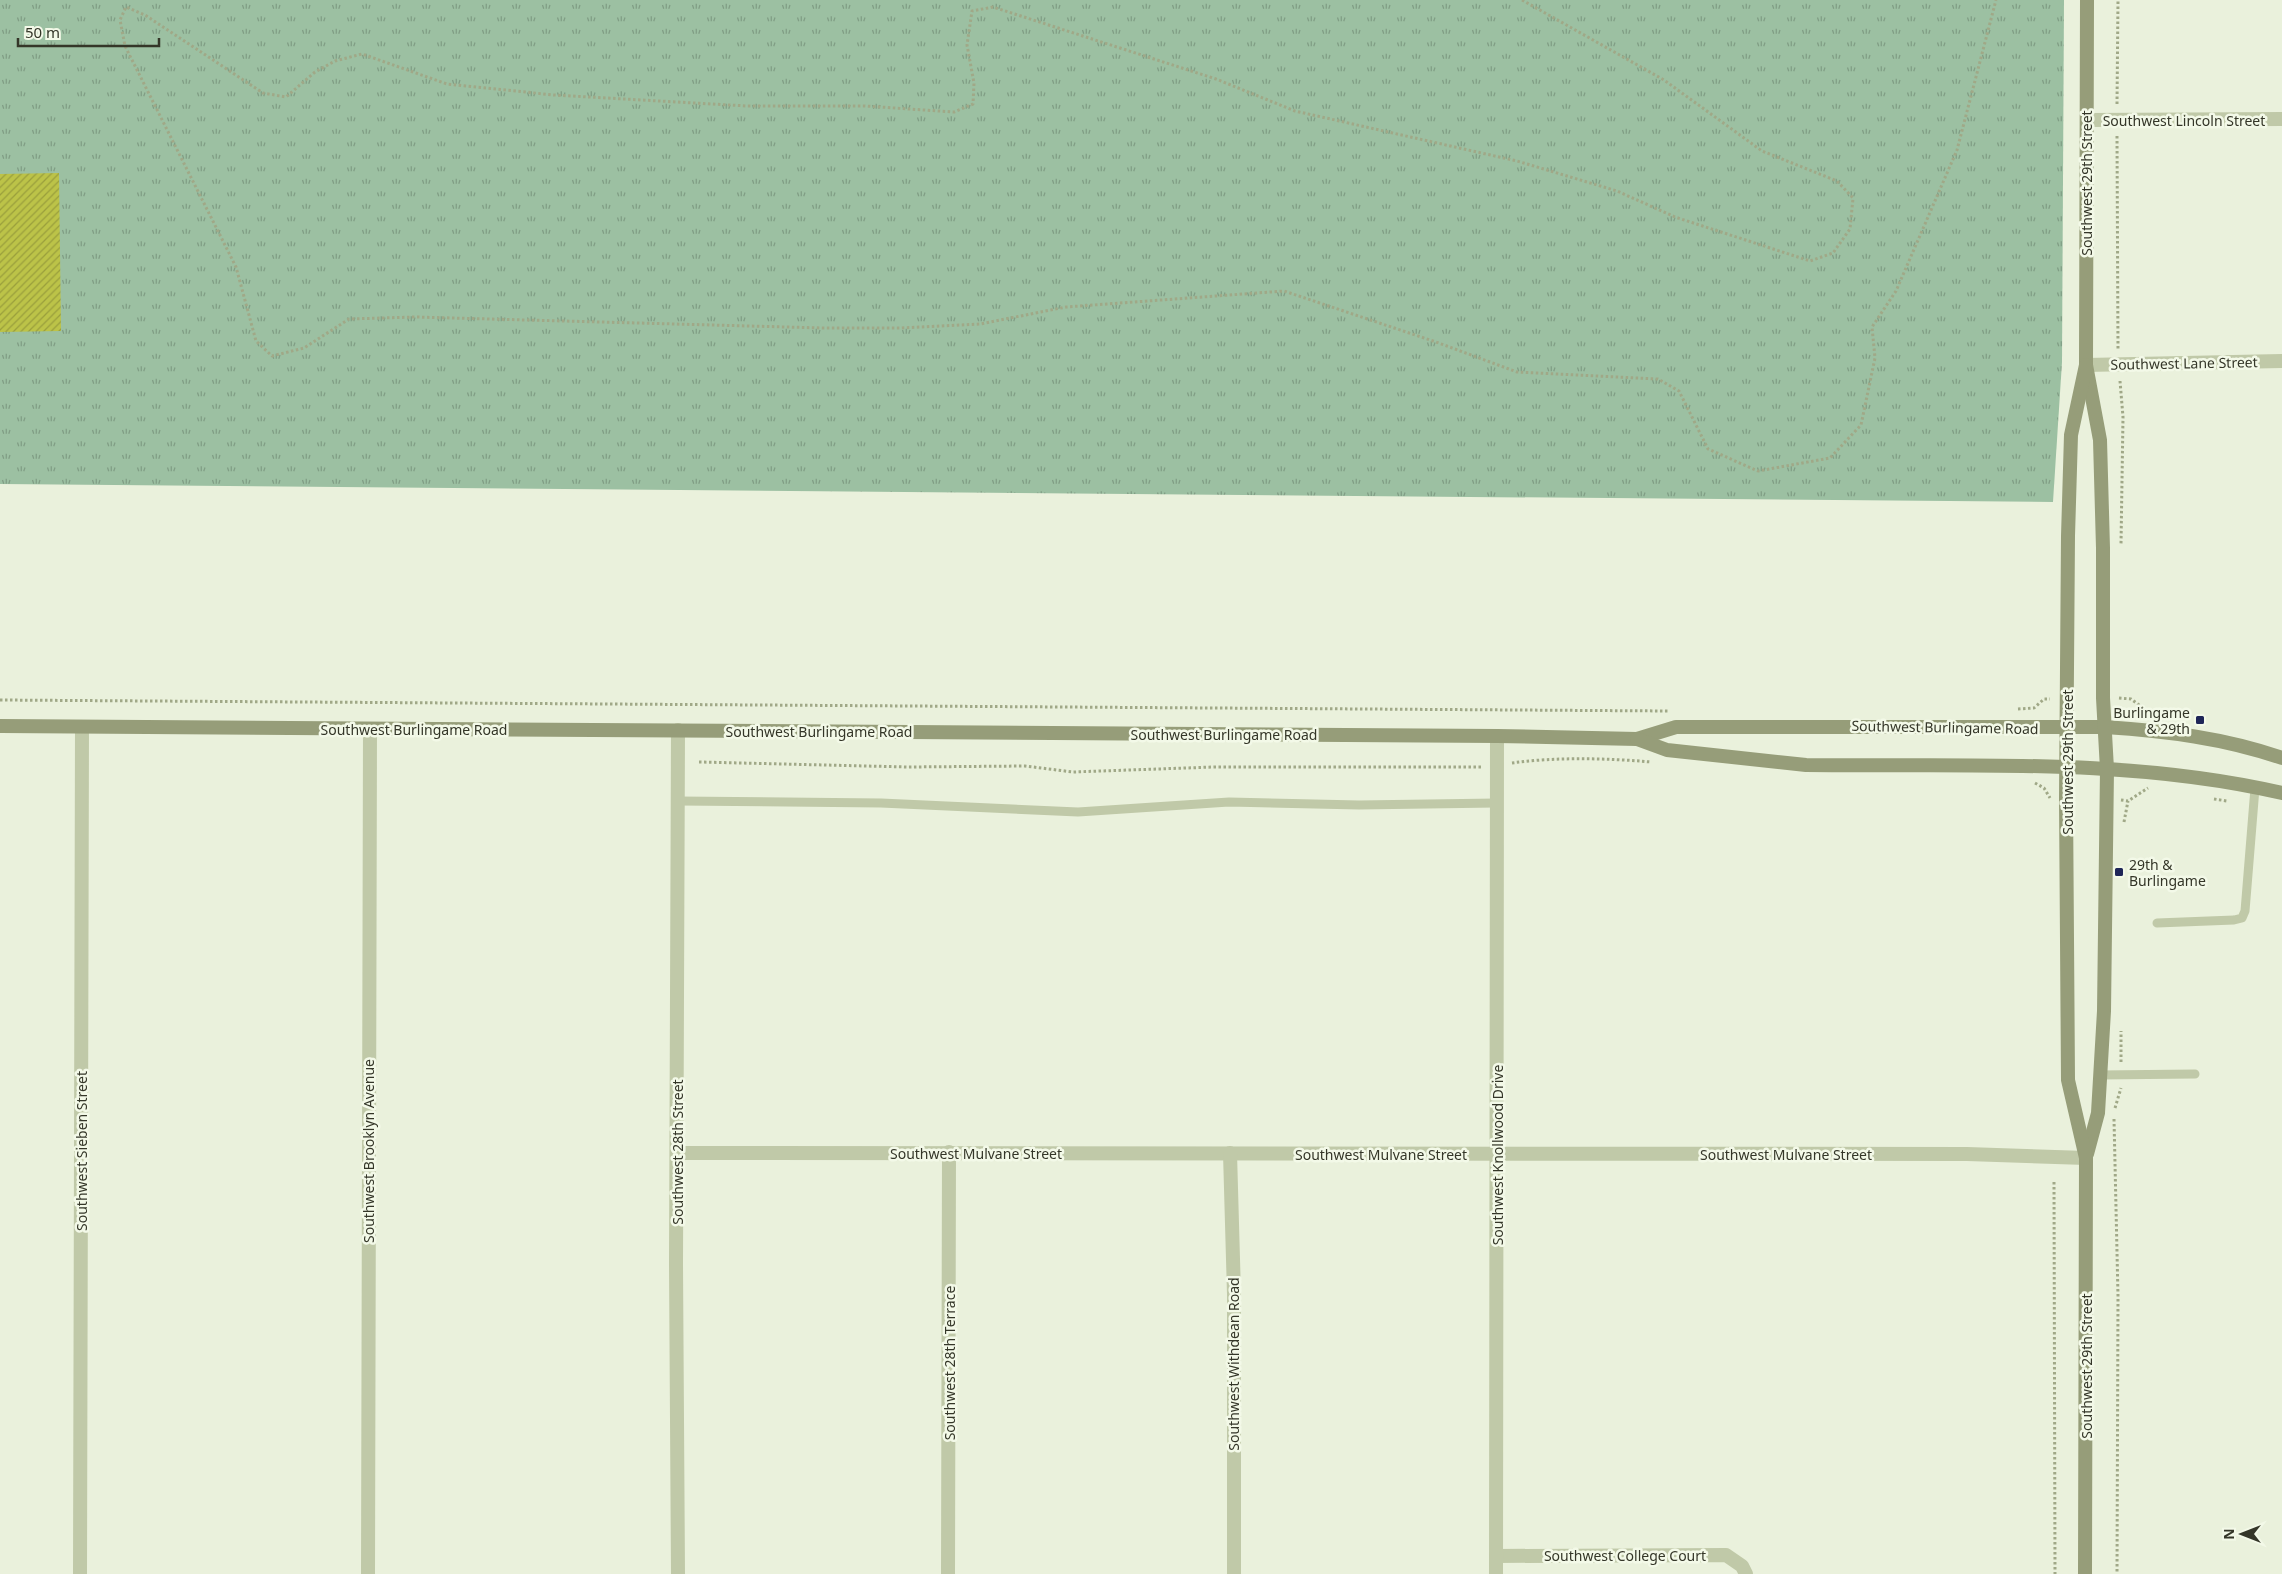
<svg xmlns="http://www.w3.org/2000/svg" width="2282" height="1574" font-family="'Noto Sans',sans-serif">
<defs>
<pattern id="grass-tufts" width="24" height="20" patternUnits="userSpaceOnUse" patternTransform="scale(1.25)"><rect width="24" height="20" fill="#9cc0a2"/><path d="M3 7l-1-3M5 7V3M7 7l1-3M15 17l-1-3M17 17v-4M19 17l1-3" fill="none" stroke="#809d84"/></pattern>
<pattern id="building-hatch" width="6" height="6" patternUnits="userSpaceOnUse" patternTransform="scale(1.25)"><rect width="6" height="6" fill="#bcc348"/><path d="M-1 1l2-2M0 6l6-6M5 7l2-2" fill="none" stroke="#9a9f3c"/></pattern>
</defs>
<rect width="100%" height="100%" fill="#eaf1dc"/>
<path fill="url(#grass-tufts)" d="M0,0H2064L2062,362L2053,502L0,484Z"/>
<path fill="url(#building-hatch)" d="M59,173L61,331L0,332V174Z"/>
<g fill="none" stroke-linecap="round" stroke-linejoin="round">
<g stroke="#a0a887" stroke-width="3" stroke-dasharray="2.5 2.5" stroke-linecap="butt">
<path d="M1522,0L1664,80L1762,151L1837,181L1853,198L1850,229L1833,253L1810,261L1675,217L1617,191L1517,161L1295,111L1216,79L993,7L972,11L967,45L974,83L973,104L954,112L865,106H747L554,95L447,84L362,54L335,61L315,72L286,97L263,93L145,15L126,7L120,20L125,46L236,267L256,341L272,356L304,348L349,319L415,317L823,328H901L980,324L1066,307L1284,291L1436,342L1517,372L1658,379L1679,391L1708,449L1758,471L1830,458L1861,425L1875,358L1872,327L1896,291L1957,150L1996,0"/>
<path d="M2117,104L2118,0"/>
<path d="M2117,136L2118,349"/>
<path d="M2120,381L2123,417L2121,544"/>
<path d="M2119,698L2131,699L2147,711L2163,714"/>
<path d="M0,700L1669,711"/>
<path d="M2018,709L2034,708L2044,699H2050"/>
<path d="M699,762L908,767L1025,766L1073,772L1214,767H1481"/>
<path d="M1512,763C1555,757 1607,758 1651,762"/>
<path d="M2035,783L2044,788L2050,798"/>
<path d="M2214,799L2227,801"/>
<path d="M2121,800L2128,801L2148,788"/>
<path d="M2124,822L2128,801"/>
<path d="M2121,1062V1031"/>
<path d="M2115,1108L2121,1088"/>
<path d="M2114,1119L2118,1296L2117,1574"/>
<path d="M2054,1182L2055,1574"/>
</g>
<g stroke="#c0c9a8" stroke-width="9">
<path d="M678,801L881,803L1078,812L1229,802L1359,805L1496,803"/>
<path d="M2157,923L2234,920L2242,918L2245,911L2255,788"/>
<path d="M2100,1075L2195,1074"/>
</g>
<g stroke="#c0c9a8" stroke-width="14">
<path d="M2087,120L2282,119"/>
<path d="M2086,365L2282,361"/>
<path d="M678,730L676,1264L678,1574"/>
<path d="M677,1153L1967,1154L2086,1158"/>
<path d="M1230,1153L1234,1294V1574"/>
<path d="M1496,1556L1726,1555L1742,1566L1746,1574"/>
<path d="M80,1574L82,727"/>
<path d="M368,1574L370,729"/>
<path d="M948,1574L949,1152"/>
<path d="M1496,1574L1497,736"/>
</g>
<g stroke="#969d79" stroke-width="14">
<path d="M0,726L1497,736L1637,739L1676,727H2105C2166,731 2224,738 2282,758"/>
<path d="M1637,739L1667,750L1806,765C1964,767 2126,757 2282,793"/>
<path d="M2087,1154L2098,1113L2104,1011L2107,769L2103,698V548L2100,440L2086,365L2087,0"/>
<path d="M2085,1574L2086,1158L2068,1080L2066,799L2068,536L2071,435L2086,365"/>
</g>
</g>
<g fill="#1e2557" stroke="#f3f9e8" stroke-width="2">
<rect x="2195" y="715" width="10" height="10" rx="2.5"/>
<rect x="2114" y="867" width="10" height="10" rx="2.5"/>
</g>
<g text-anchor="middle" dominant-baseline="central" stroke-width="5" stroke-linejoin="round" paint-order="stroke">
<g font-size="14" fill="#343628" stroke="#f3f9e8">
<text x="2184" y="120">Southwest Lincoln Street</text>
<text transform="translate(2086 183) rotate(-90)">Southwest 29th Street</text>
<text transform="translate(2184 363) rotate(-1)">Southwest Lane Street</text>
<text transform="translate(1945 727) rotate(1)">Southwest Burlingame Road</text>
<text x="414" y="729">Southwest Burlingame Road</text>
<text x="819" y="731">Southwest Burlingame Road</text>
<text x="1224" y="734">Southwest Burlingame Road</text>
<text transform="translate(2067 762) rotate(-90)">Southwest 29th Street</text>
<text transform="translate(81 1151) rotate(-90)">Southwest Sieben Street</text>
<text transform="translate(368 1151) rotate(-90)">Southwest Brooklyn Avenue</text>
<text transform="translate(677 1152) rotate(-90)">Southwest 28th Street</text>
<text x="976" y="1153">Southwest Mulvane Street</text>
<text x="1381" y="1154">Southwest Mulvane Street</text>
<text x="1786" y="1154">Southwest Mulvane Street</text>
<text transform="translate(1497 1155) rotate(-90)">Southwest Knollwood Drive</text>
<text transform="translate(949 1363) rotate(-90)">Southwest 28th Terrace</text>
<text transform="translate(1233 1364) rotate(-90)">Southwest Withdean Road</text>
<text transform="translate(2086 1366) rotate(-90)">Southwest 29th Street</text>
<text x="1625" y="1555">Southwest College Court</text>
</g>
<g font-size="14" fill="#343628" stroke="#f3f9e8" text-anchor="end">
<text x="2190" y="712">Burlingame<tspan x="2190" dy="16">&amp; 29th</tspan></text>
<text x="2129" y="864" text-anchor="start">29th &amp;<tspan x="2129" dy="16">Burlingame</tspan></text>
</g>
</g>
<g transform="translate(2242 1534) rotate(270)" stroke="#f3f9e8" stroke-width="4" paint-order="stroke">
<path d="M0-4L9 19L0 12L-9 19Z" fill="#343628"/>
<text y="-8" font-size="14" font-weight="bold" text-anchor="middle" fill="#343628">N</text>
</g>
<path d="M18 38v8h141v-8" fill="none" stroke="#343628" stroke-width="2.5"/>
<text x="25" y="38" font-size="15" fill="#343628" stroke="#f3f9e8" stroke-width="4" paint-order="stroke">50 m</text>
</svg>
